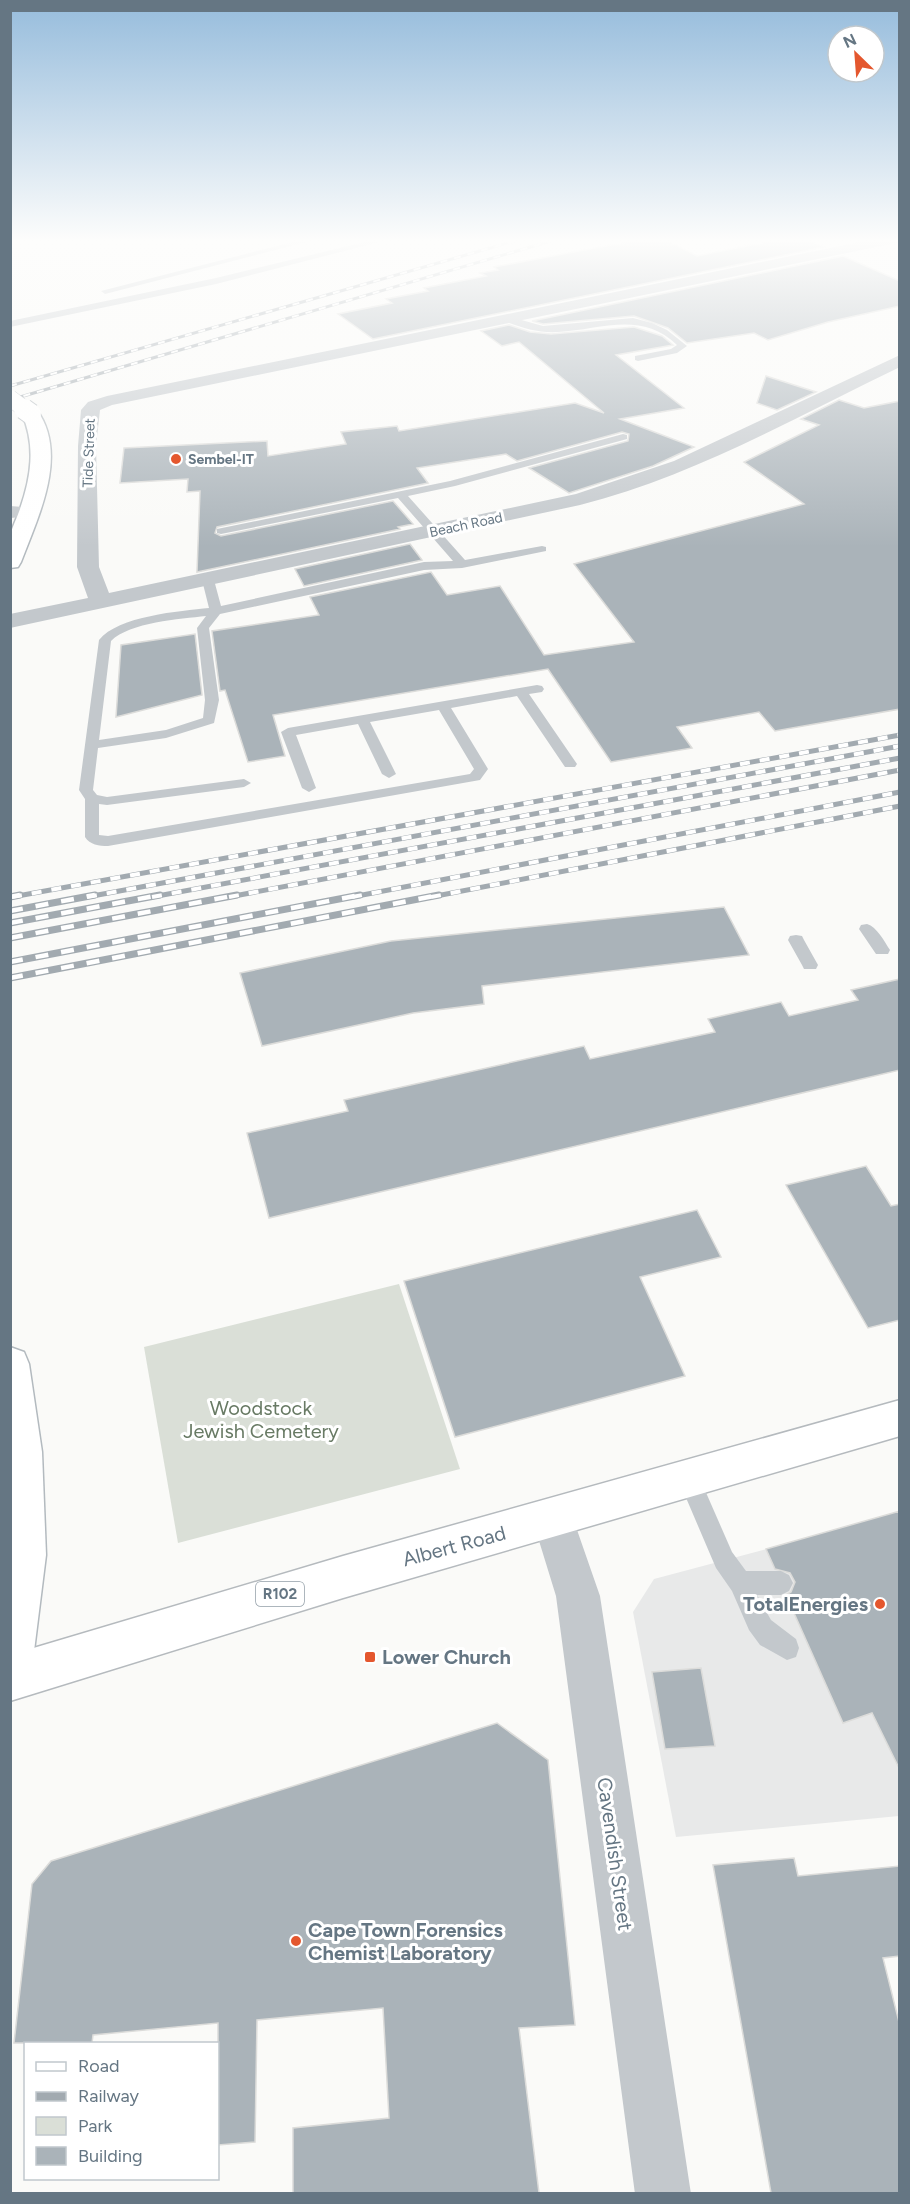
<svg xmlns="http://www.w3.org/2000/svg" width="910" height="2204" font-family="Figtree,sans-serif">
<rect width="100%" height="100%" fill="#fafaf8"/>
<path fill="#e8e9e9" d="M899,1514V1816L676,1837L633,1612L654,1579Z"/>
<path fill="#dadfd7" d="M399,1284L460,1469L178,1543L144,1347Z"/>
<g fill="#aab3b9" stroke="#dcdcda" stroke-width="1.5">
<path d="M648,238H663L697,256L786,238H804L824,247L373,339L338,314L392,303L386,299L428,291L424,288L486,276L480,273L498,270L494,267Z"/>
<path d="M843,256L900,281V306L828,322L768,340L754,333L687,343L668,328L634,316L543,324L532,321Z"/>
<path d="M509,325L530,332L551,334L634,327L662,336L673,345L616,355L684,408L620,419L694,447L653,466L569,493L529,468L628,441L629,434L622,432L517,461L506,454L417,468L428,483L217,527L215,533L221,536L393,501L413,524L398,527L400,529L197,572L200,491L187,492L188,479L120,483L124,448L267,441L268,456L346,444L341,432L397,426L399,431L575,403L604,413L519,342L502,346L481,331Z"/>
<path d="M766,376L816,392L777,410L757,403Z"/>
<path d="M839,400L864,408L900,401V709L775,731L759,712L677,727L692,748L611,762L548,669L273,715L285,756L248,762L225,690L220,691L212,631L319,615L310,597L431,572L447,595L500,586L544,655L634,642L574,564L804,504L744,462L819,425L801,419Z"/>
<path d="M410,544L422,560L304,586L295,569Z"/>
<path d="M195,634L202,695L116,717L121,645Z"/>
<path d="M724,907L749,955L482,986L484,1004L413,1013L262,1046L240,973L391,941Z"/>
<path d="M900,979V1070L269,1218L247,1133L348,1111L344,1100L584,1046L590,1059L715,1032L708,1019L781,1002L789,1016L858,1000L851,990Z"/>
<path d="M866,1166L891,1206L900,1204V1320L868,1328L786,1185Z"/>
<path d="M697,1210L721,1257L640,1277L685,1376L455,1437L404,1281Z"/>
<path d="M900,1511V1770L872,1713L843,1723L786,1595L791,1592L795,1582L790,1573L775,1569L766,1549Z"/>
<path d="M701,1668L715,1746L665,1749L652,1672Z"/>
<path d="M497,1723L548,1760L575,2025L519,2028L539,2193H293V2128L389,2118L383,2008L257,2020L255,2142L218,2145V2023L93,2035L92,2043H14L32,1884L51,1861Z"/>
<path d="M794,1858L798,1876L900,1866V1956L883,1958L900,2026V2193H771L713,1865Z"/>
</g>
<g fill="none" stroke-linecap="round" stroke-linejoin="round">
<defs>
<g id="secondary">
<path d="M31,409L37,410C69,455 38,517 21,562L18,567L10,568C10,558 9,546 10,536C12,527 17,518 20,509C31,477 36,446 22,414L25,410Z"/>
<path d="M10,1347L24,1352L29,1364L42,1452L46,1555L33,1659L26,1675L10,1681Z"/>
</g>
<path id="primary" d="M900,1400V1436L343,1598L10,1701V1655L343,1556Z"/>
</defs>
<use href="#secondary" stroke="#b3babf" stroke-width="3"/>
<use href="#primary" stroke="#b5babe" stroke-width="3"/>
<g fill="#c3c8cc" fill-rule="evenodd">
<path d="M308,238H322L105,294L101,291Z"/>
<path d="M381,238H395L216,284L10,327V321L216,278Z"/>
<path d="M507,316L543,326L633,318L652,323L667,330L687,346L677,353L638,361L635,360V356L671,349L677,345C641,310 600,330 558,332C538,333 522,328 504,321L503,319Z"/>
<path d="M623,434L627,435V439L455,486L408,496L465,560L542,546L546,547V551L462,568L424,570L220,614L209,628L219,700L214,723L166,738L98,748L93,790L97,795L107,797L244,779L251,783L244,787L107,805L99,804V835L108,836L470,774L474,769L439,710L370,722L396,774L389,778L382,774L358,724L296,735L316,788L309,792L302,788L281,732L288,728L537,685L542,686L544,689L542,692L529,694L577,764L575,767H565L517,696L451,708L488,769L480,780L108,846C99,846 90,845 85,837V799L79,790L99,640C118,616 180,611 209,608L202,580L208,576L214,580L221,606L424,562L453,561L398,498L221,534L217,533V529L450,481ZM206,616L197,628L205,700L203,718L166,730L99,740L111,641C130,622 180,619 206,616Z"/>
<path d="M867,924C877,927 884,941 890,950L888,954H876L859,929L861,925Z"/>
<path d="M796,935L802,936L804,940L818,965L816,969H804L802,965L788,940L790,936Z"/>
<path d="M689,1469L697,1472L732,1552L746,1571H781L789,1575L793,1583L789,1591L781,1595H757L771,1620L796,1639L799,1648L796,1657L787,1660L760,1645L749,1630L732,1591L716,1568L678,1479L681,1472Z"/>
</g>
<g fill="#c3c8cc" fill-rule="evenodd">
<path d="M879,238H900V242L112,405L100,410L96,446L99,567L109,593L576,494L674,461L900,355V367C796,417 692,477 580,505L10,628V614L88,598L77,567L78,446L81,410L88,402L107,396Z"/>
<path d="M10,506L36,508L39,512L36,516L10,518Z"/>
<path d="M553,1498L568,1504L600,1596L691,2194H635L556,1596L532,1518L538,1504Z"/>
</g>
<use href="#secondary" fill="#fff" fill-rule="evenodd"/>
<use href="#primary" fill="#fff" fill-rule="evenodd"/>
<defs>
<g id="rail-far2">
<path d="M10,386L525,238"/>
<path d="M10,400L561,238"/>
</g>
<g id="rail-far1">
<path d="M12,897L900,735"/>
<path d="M87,897L900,746"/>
<path d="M152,897L900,758"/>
<path d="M229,897L900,770"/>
<path d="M352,897L900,792"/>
<path d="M431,897L900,806"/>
</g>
<g id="rail">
<path d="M10,897L20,895"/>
<path d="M10,911L95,895"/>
<path d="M10,923L160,895"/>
<path d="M10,938L237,895"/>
<path d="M10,962L360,895"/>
<path d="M10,978L439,895"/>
</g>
</defs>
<use href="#rail-far2" stroke="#a2aab0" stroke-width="3"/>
<use href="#rail-far1" stroke="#a2aab0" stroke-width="5"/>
<use href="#rail" stroke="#a2aab0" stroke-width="7"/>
<use href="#rail-far2" stroke="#fff" stroke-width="2" stroke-dasharray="7" stroke-linecap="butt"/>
<use href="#rail-far1" stroke="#fff" stroke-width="4" stroke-dasharray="10" stroke-linecap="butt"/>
<use href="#rail" stroke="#fff" stroke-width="4.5" stroke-dasharray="13" stroke-linecap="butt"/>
<defs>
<path id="secondary-bridge-far1" d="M10,398L26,410"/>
<path id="secondary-bridge" d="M24,409L31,414"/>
</defs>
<use href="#secondary-bridge-far1" stroke="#b3babf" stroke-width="17" stroke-linecap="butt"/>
<use href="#secondary-bridge" stroke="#b3babf" stroke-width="22" stroke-linecap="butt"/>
<use href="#secondary-bridge-far1" stroke="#fff" stroke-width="16"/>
<use href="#secondary-bridge" stroke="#fff" stroke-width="20"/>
</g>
<linearGradient id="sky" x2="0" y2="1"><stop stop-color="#96bcdc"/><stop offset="0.44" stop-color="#fdfdfc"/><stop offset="1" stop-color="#fdfdfc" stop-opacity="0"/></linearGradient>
<rect width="910" height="547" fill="url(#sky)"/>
<g fill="#e4572e" stroke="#fff" stroke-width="2">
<circle cx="176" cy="459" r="6"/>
<circle cx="880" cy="1604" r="6"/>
<rect x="364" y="1651" width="12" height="12" rx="3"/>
<circle cx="296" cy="1941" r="6"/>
</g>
<g text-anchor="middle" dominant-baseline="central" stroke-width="6" stroke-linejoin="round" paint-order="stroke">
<g font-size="14" fill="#657683" stroke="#fff">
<text transform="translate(89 453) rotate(-88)">Tide Street</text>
<text transform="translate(466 525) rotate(-12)">Beach Road</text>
</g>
<g font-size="14" font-weight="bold" fill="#657683" stroke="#fff" text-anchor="start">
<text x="188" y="459">Sembel-IT</text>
</g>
<rect fill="#fff" stroke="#939fa8" stroke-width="1.5" x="256" y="1582" width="48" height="24" rx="4.5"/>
<g font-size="15" font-weight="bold" fill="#657683">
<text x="280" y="1594">R102</text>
</g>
<g font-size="20" fill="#687a64" stroke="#fff">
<text x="261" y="1408">Woodstock<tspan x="261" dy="23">Jewish Cemetery</tspan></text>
</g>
<g font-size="20" fill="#657683" stroke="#fff">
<text transform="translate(454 1546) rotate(-15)">Albert Road</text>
<text transform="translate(615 1854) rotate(82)">Cavendish Street</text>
</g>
<g font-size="20" font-weight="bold" fill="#657683" stroke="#fff" text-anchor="start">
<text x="868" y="1604" text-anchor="end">TotalEnergies</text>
<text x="382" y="1657">Lower Church</text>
<text x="308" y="1930">Cape Town Forensics<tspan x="308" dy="23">Chemist Laboratory</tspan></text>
</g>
</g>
<rect width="910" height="2204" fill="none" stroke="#657683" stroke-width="24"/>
<rect x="24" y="2042" width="195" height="138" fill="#ffffff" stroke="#c1c8cd" stroke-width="1.5"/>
<rect x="36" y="2062" width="30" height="9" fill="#ffffff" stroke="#c1c8cd" stroke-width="1.5"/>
<text x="78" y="2072" font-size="18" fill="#657683">Road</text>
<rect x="36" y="2092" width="30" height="9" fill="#a2aab0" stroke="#c1c8cd" stroke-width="1.5"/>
<text x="78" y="2102" font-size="18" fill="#657683">Railway</text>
<rect x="36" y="2117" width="30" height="18" fill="#dadfd7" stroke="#c1c8cd" stroke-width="1.5"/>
<text x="78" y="2132" font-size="18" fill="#657683">Park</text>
<rect x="36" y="2147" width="30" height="18" fill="#aab3b9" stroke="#c1c8cd" stroke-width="1.5"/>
<text x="78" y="2162" font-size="18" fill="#657683">Building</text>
<g transform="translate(856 54) rotate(335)"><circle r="28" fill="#ffffff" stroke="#c1c8cd" stroke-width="1.5"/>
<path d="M0-4.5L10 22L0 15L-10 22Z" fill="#e4572e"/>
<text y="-9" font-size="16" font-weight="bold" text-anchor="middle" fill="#657683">N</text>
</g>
</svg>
